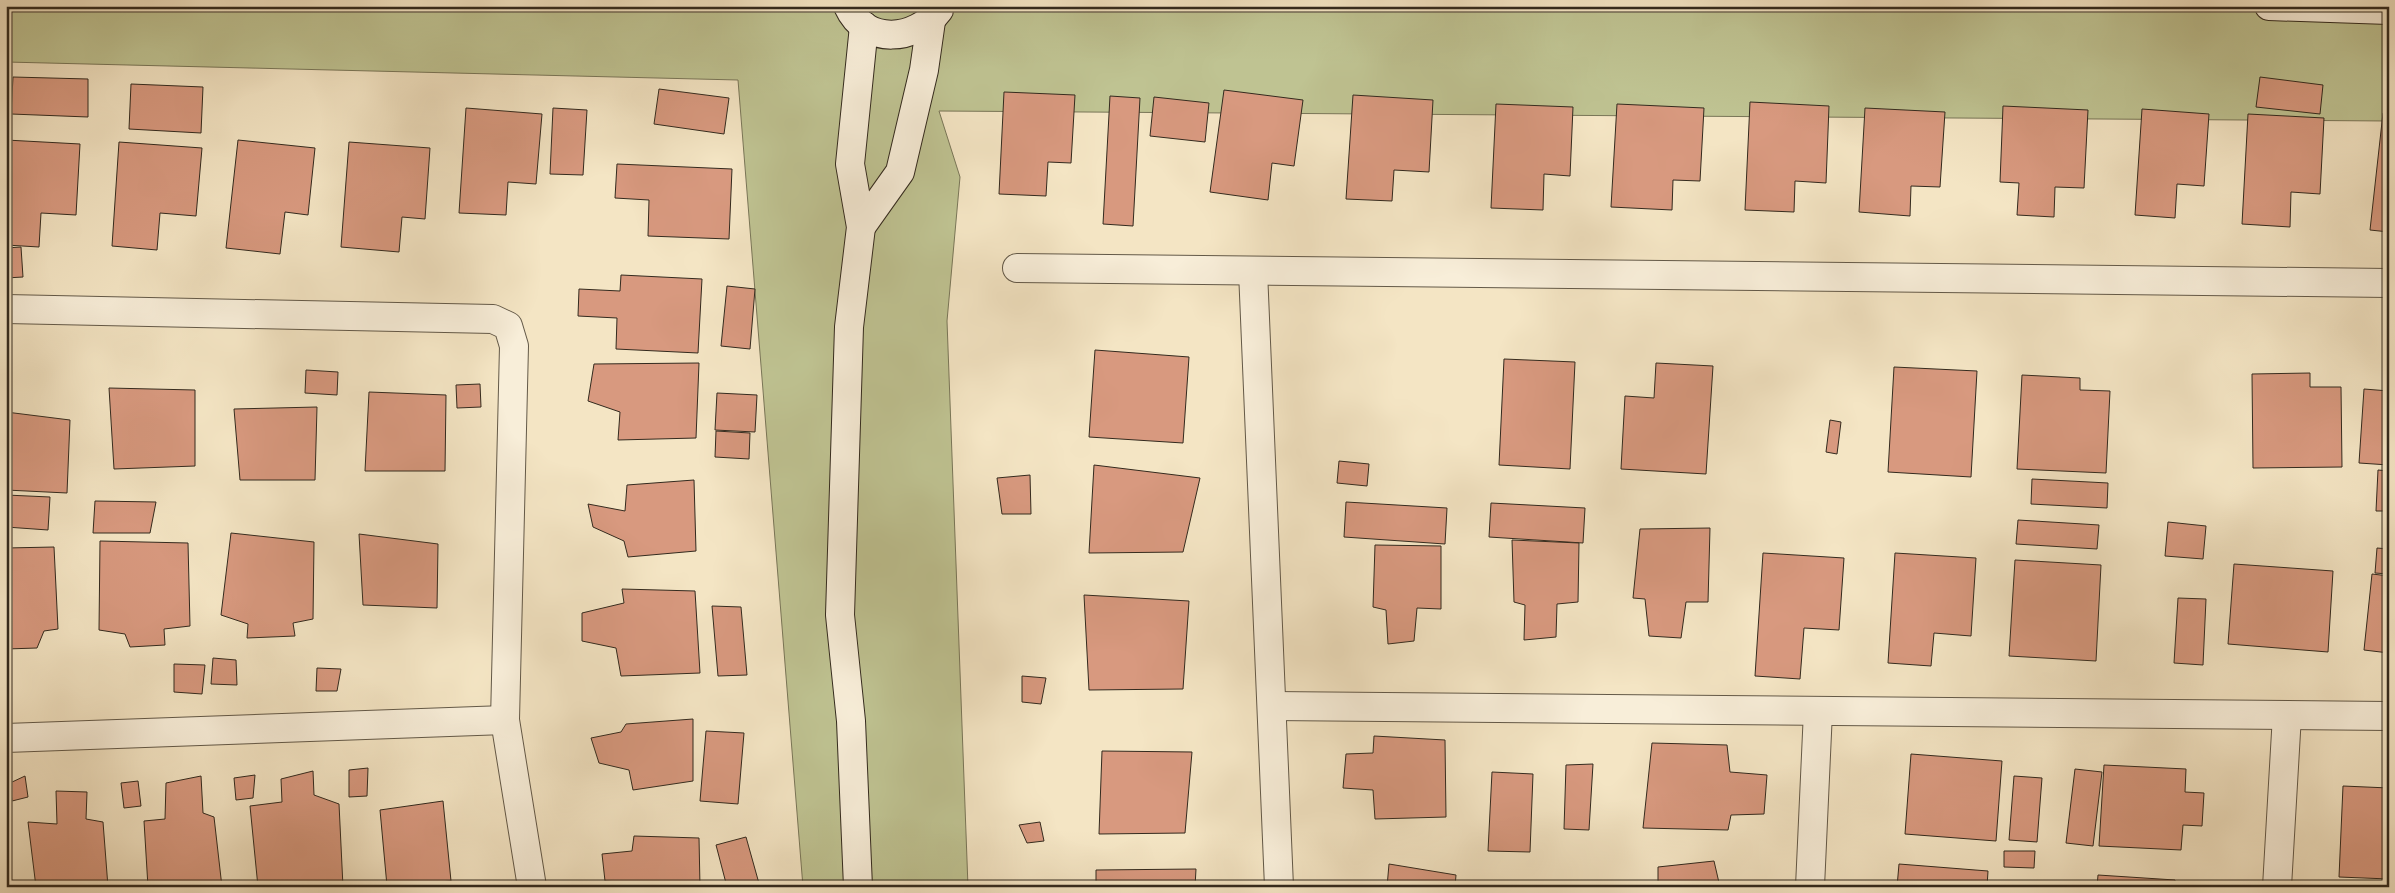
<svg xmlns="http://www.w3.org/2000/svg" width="2395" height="893" font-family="'EB Garamond',serif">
<rect width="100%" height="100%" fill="#f4e5c4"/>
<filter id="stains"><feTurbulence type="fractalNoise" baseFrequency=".004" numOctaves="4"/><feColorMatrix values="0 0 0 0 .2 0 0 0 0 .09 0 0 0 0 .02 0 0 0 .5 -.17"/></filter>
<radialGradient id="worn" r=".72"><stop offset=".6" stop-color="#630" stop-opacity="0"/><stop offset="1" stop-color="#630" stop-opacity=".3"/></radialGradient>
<path fill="#bfc392" stroke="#797658" d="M6,6H2389V121L939,111L960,177L947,321L968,887H803L738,80L6,62Z"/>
<g fill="#d8997f" stroke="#332a1e">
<path d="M13,77L88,79V117L11,114Z"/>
<path d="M2260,77L2323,85L2320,114L2256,107Z"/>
<path d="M131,84L203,87L201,133L129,129Z"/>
<path d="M659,89L729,98L724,134L654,124Z"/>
<path d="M1224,90L1303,100L1294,166L1272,163L1268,200L1210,192Z"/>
<path d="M1004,92L1075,95L1071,163L1048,162L1046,196L999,194Z"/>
<path d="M1353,95L1433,100L1429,172L1394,170L1392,201L1346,199Z"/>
<path d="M1110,96L1140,98L1133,226L1103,224Z"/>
<path d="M1154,97L1209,103L1205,142L1150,136Z"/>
<path d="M1750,102L1829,106L1826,183L1795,181L1794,212L1745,210Z"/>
<path d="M1496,104L1573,107L1570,176L1544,174L1543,210L1491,208Z"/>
<path d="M1617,104L1704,108L1700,181L1673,180L1672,210L1611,207Z"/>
<path d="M2003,106L2088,110L2084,188L2055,187L2054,217L2017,215L2019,183L2000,182Z"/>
<path d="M466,108L542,114L536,184L508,182L506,215L459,213Z"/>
<path d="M553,108L587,110L583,175L550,174Z"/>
<path d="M1865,108L1945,112L1940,187L1911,186L1910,216L1859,212Z"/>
<path d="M2142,109L2209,114L2204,186L2177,184L2175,218L2135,215Z"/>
<path d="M2383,113H2389V232L2370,230Z"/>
<path d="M2248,114L2324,118L2320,194L2291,192L2290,227L2242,224Z"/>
<path d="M6,140L80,144L76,215L41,213L39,247L6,245Z"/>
<path d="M238,140L315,148L308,215L285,212L280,254L226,248Z"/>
<path d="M119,142L202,148L196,216L160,213L157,250L112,246Z"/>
<path d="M349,142L430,148L425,219L402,217L399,252L341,247Z"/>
<path d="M617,164L732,169L729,239L648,236L649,200L615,198Z"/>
<path d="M21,247L23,277L6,278V248Z"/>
<path d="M621,275L702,279L698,353L616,349L617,318L578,316L579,289L620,291Z"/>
<path d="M727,286L755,289L750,349L721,346Z"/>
<path d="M1095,350L1189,357L1183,443L1089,437Z"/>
<path d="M1504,359L1575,362L1570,469L1499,465Z"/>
<path d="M699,363L696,438L618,440L620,412L588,401L594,364Z"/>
<path d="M1656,363L1713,366L1706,474L1621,469L1625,396L1654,398Z"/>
<path d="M1894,367L1977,371L1971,477L1888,472Z"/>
<path d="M306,370L338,372L337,395L305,393Z"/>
<path d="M2310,373V387H2341L2342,467L2253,468L2252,374Z"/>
<path d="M2022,375L2080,378V390L2110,391L2106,473L2017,469Z"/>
<path d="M480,384L481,407L457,408L456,385Z"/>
<path d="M109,388L195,390V466L114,469Z"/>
<path d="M2364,389L2389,391V465L2359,463Z"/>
<path d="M369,392L446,395L445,471H365Z"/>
<path d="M717,393L757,395L755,432L715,430Z"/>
<path d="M317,407L315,480H240L234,409Z"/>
<path d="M6,412L70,420L67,493L6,490Z"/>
<path d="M1830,420L1841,422L1837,454L1826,452Z"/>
<path d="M716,431L750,433L749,459L715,457Z"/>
<path d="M1339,461L1369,464L1367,486L1337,483Z"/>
<path d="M1094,465L1200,478L1183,552L1089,553Z"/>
<path d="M2378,470L2389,471V511H2376Z"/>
<path d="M1030,475L1031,514H1002L997,478Z"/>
<path d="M2032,479L2108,483L2107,508L2031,504Z"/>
<path d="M694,480L696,551L628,557L624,541L593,527L588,504L625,511L627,485Z"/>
<path d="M6,495L50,497L48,530L6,527Z"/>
<path d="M95,501L156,502L150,533H93Z"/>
<path d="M1346,502L1447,508L1445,544L1344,537Z"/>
<path d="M1491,503L1585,508L1583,543L1489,537Z"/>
<path d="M2018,520L2099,525L2097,549L2016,544Z"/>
<path d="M2168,522L2206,526L2203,559L2165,556Z"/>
<path d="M1710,528L1708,602H1686L1681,638L1649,636L1645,599L1633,598L1640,529Z"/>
<path d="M231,533L314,542L313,619L293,623L295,636L247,638L248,624L221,615Z"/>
<path d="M359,534L438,544L437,608L363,605Z"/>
<path d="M1512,540L1579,543L1578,602L1557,604L1556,637L1524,640L1525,605L1514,602Z"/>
<path d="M100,541L188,543L190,626L164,629L165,645L130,647L125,634L99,630Z"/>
<path d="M1375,545L1441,546V609L1417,608L1414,641L1388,644L1386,610L1373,607Z"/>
<path d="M54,547L58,629L44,631L37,648L6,649V548Z"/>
<path d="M2377,548L2389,549V574L2375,573Z"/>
<path d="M1763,553L1844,558L1839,630L1804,628L1800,679L1755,676Z"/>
<path d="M1895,553L1976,558L1971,636L1934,633L1931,666L1888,663Z"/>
<path d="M2015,560L2101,565L2096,661L2009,656Z"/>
<path d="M2234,564L2333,571L2328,652L2228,644Z"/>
<path d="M2372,574L2389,576V653L2364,650Z"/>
<path d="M622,589L695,591L700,673L621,676L616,648L582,641V613L624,603Z"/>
<path d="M1084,595L1189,601L1183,689L1089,690Z"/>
<path d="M2178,598L2206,599L2203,665L2174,663Z"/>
<path d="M712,606L741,607L747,675L718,676Z"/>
<path d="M213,658L236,660L237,685L211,684Z"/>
<path d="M174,664L205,665L202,694L174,692Z"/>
<path d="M317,668L341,669L337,691H316Z"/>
<path d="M1022,676L1046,678L1041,704L1022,702Z"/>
<path d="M693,719V781L633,790L629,770L599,763L591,738L621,732L626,724Z"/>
<path d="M706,731L744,733L738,804L700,801Z"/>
<path d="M1374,736L1445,740L1446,817L1375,819L1373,790L1343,788L1346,754L1373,753Z"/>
<path d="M1652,743L1727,745L1730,772L1767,775L1764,814L1731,815L1728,830L1643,828Z"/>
<path d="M1102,751L1192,752L1185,833L1099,834Z"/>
<path d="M1911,754L2002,761L1996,841L1905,834Z"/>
<path d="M1593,764L1589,830L1564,829L1566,765Z"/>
<path d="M2104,765L2186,769L2185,792L2204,793L2202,826L2183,825L2181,850L2099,846Z"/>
<path d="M368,768L367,796L349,797V770Z"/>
<path d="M2075,769L2102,772L2093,846L2066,843Z"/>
<path d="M313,771L314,795L339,804L343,887H258L250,806L282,802L281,779Z"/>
<path d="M1492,772L1533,774L1530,852L1488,851Z"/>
<path d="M255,775L253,798L236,800L234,778Z"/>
<path d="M25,776L28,797L12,801L10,783Z"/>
<path d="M201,776L203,813L214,817L222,887H148L144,821L165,819L166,783Z"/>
<path d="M2014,776L2042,778L2037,842L2009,840Z"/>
<path d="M138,781L141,806L124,808L121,783Z"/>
<path d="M2343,786L2389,788V879L2339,877Z"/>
<path d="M56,791L87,792L86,819L103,822L108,887H36L28,822L57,824Z"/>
<path d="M443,801L451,881L387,886L380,810Z"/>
<path d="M1040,822L1044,841L1027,843L1019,825Z"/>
<path d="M634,836L699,838L700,887H647L646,884L605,881L602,854L632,851Z"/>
<path d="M746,837L760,887H727L716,845Z"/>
<path d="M2004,851H2035L2034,868L2004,867Z"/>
<path d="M1714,861L1720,887H1658V867Z"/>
<path d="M1389,864L1456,875L1455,887H1387Z"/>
<path d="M1899,864L1988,871L1987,887H1897Z"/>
<path d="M1196,869L1195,887H1096V870Z"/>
<path d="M2098,875L2175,880V887H2097Z"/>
</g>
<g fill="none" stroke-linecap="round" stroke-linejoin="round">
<defs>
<g id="street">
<path d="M1017,268L2389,283"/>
<path d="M1253,271L1279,887"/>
<path d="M6,309L493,319L508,326L514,346L505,720L532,887"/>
<path d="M1272,706L2389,716"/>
<path d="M6,738L505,720"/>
<path d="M1810,887L1818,711"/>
<path d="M2277,887L2287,715"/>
</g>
<g id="secondary">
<path d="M848,6C866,46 916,41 939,10"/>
<path d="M2269,6L2389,10"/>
<path d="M861,227L900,172L924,70L931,21"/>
<path d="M858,887L851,721L840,615L849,327L861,227L850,164L864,26"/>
</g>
</defs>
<use href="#street" stroke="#635948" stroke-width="30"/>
<use href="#secondary" stroke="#332a1e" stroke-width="30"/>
<use href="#street" stroke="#f8eed9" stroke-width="28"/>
<use href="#secondary" stroke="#f8eed9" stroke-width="28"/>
</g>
<rect width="2395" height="893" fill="none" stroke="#f4e5c4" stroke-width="25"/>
<rect x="8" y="8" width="2380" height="878" fill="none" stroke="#332a1e" stroke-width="2.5"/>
<rect x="12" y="12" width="2370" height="868" fill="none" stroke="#332a1e"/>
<rect width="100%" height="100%" filter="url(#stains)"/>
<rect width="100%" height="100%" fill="url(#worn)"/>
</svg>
